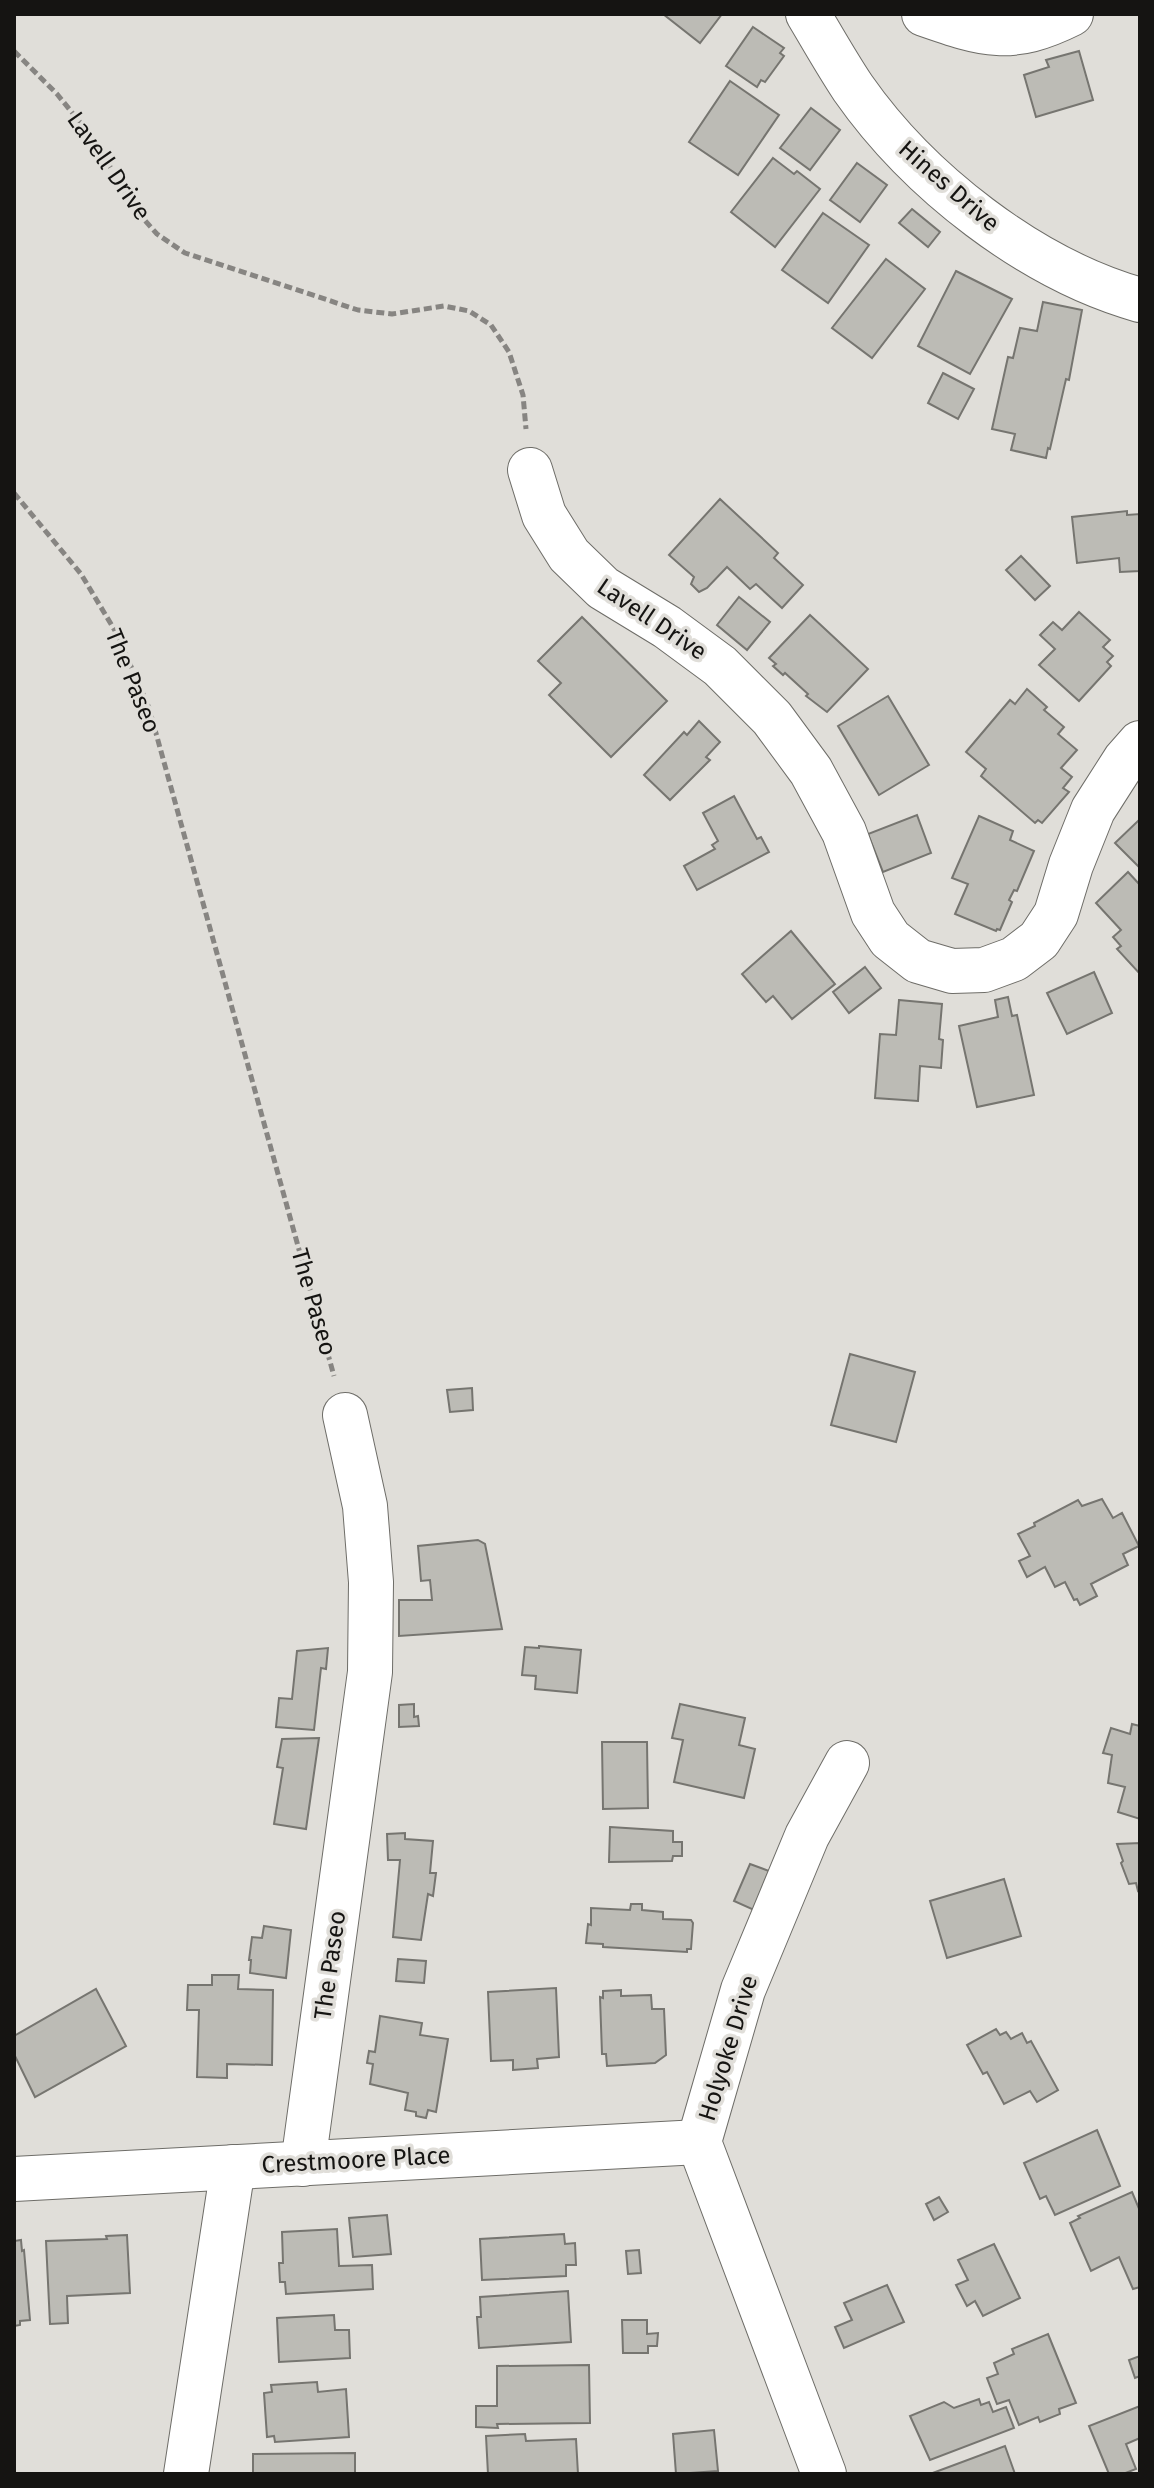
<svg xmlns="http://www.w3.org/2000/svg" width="1154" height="2488" font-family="'Fira Sans',sans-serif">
<rect width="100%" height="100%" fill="#e0ded9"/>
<g fill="#bcbbb5" stroke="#767570" stroke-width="2">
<path d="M663,14H722L700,43Z"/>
<path d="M753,27L784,48L780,53L784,56L765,82L761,80L757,87L726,66Z"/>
<path d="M1079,51L1093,100L1036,117L1024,75L1049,67L1046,60Z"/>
<path d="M730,81L779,115L738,175L689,142Z"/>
<path d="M811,108L840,130L810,170L780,148Z"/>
<path d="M773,158L794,174L797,171L820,189L775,247L731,212Z"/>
<path d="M857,163L887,185L860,222L830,200Z"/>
<path d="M912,209L940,232L928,247L899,223Z"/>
<path d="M823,213L869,245L828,303L782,270Z"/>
<path d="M886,259L925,289L872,358L832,328Z"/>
<path d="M956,271L1012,299L970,374L918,346Z"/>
<path d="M1043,302L1082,310L1069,380L1066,379L1050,449L1048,448L1046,458L1011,450L1015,434L992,429L1008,357L1013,358L1020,328L1037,331Z"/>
<path d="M943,373L974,389L958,419L928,403Z"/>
<path d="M720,499L778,553L774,558L803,585L782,608L756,584L750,589L727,567L707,588L699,592L691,584L694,577L669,555Z"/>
<path d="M1127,511V515L1140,514V571L1120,572L1119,558L1077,563L1072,517Z"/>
<path d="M1021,556L1050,586L1035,600L1006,570Z"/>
<path d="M739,597L770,622L747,650L717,625Z"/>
<path d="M1079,612L1110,640L1103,647L1113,656L1107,662L1111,666L1079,701L1039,665L1055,649L1040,635L1053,622L1062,630Z"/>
<path d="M810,615L868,669L827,712L806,696L808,694L785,673L783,675L773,666L776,664L769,658Z"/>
<path d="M582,617L667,701L611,757L549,695L561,683L538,661Z"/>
<path d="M1027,689L1047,707L1044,710L1064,727L1058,734L1077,750L1061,768L1072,777L1063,788L1069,792L1042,823L1038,820L1035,823L981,776L986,769L966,752L1010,700L1015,704Z"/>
<path d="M888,696L929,765L879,795L838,726Z"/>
<path d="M699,721L720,742L706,757L710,760L670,800L644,775L684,732L687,735Z"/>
<path d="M734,796L757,839L761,837L769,852L697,890L684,866L715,849L712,845L718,841L703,813Z"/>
<path d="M917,815L931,853L883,872L868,834Z"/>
<path d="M979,816L1013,831L1010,840L1034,851L1017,891L1014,890L1009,900L1012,902L1000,930L997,929L996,931L955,914L968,884L952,878Z"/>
<path d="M1140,819V868L1115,843Z"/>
<path d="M1128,872L1140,885V974L1117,949L1121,946L1113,937L1121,930L1096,903Z"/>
<path d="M791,931L835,984L792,1019L773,996L766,1002L742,974Z"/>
<path d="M865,967L881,988L849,1013L833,992Z"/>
<path d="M1094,972L1112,1013L1067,1034L1047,993Z"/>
<path d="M1008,997L1012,1016L1017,1015L1034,1095L977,1107L959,1026L998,1017L995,1000Z"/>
<path d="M899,1000L942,1004L939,1039L943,1040L941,1068L920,1066L918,1101L875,1098L880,1034L896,1035Z"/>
<path d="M850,1354L915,1372L896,1442L831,1425Z"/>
<path d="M472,1388L473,1410L450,1412L447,1390Z"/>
<path d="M1102,1499L1113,1518L1122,1513L1139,1546L1123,1554L1128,1565L1091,1584L1097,1596L1080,1605L1077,1599L1074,1600L1065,1582L1055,1587L1045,1567L1027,1577L1019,1561L1030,1556L1018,1534L1035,1526L1034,1523L1078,1500L1082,1506Z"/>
<path d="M478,1540L485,1544L502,1629L399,1636V1600H432L430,1580L421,1581L418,1546Z"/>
<path d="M539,1646L581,1650L577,1693L535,1689L536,1676L522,1675L525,1647L539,1648Z"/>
<path d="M328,1648L326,1669L321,1668L314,1730L276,1727L279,1698L292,1699L297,1651Z"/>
<path d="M414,1704V1717L418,1716L419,1726L399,1727V1705Z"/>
<path d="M680,1704L745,1718L739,1745L755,1749L744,1798L674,1782L683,1740L672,1738Z"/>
<path d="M1132,1724L1140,1726V1819L1118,1812L1125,1787L1108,1783L1112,1755L1103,1753L1111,1728L1130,1734Z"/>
<path d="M319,1738L306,1829L274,1824L283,1768L277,1767L282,1739Z"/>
<path d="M602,1742H647L648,1808L603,1809Z"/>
<path d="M610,1827L673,1831V1842H682V1856H673L672,1861L609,1862Z"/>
<path d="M405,1833V1839L433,1841L430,1873H436L433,1896L428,1894L421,1940L393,1937L400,1860H388L387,1834Z"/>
<path d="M1140,1843V1890L1138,1891L1136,1883L1129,1884L1121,1863L1123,1861L1117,1844Z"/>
<path d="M750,1864L769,1871L754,1910L734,1901Z"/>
<path d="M1004,1879L1021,1936L947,1958L930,1901Z"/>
<path d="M631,1904H642V1910L663,1912V1919L691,1920L693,1923L691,1949H687V1952L603,1947V1944L586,1943L588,1924L591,1925V1908L630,1910Z"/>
<path d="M264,1926L291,1930L286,1978L250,1973L251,1960H249L252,1937L262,1938Z"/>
<path d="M398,1959L426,1961L424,1983L396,1981Z"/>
<path d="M212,1975H239L238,1989L273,1990L272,2065L227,2064V2078L197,2077L199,2010H187L188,1985H212Z"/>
<path d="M556,1988L559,2057L537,2059L538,2068L513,2070V2060L491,2061L488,1992Z"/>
<path d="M96,1989L126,2046L35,2097L14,2054V2036Z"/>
<path d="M621,1990V1996L651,1995L652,2009H664L666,2055L655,2063L607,2066L606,2054H602L600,1997L603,1998V1991Z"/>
<path d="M380,2016L422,2023L420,2035L448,2039L436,2112L428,2110L426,2118L416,2116V2112L405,2110L408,2093L370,2084L373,2064L367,2063L369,2051L375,2052Z"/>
<path d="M996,2029L1000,2035L1006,2032L1011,2039L1022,2033L1027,2043L1031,2041L1058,2090L1037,2102L1030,2091L1004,2104L987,2072L983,2074L967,2045Z"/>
<path d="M1097,2130L1120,2186L1055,2215L1046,2196L1040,2199L1024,2163Z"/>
<path d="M1132,2192L1140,2211V2287L1133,2289L1119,2257L1091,2271L1070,2223L1080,2218L1078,2216Z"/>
<path d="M939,2197L948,2212L934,2220L926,2204Z"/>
<path d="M387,2215L391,2254L353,2257L349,2218Z"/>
<path d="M337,2229L339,2266L372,2265L373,2289L286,2294L285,2282H280L279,2263H283L282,2232Z"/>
<path d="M564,2234L565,2244L575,2243L576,2265H566V2276L482,2280L480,2239Z"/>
<path d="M127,2235L130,2293L67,2296L68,2323L50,2324L46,2241L107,2239L106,2236Z"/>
<path d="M21,2240L22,2251L24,2250L30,2320L20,2321V2325L14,2326V2241Z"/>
<path d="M994,2244L1020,2298L983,2316L975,2301L967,2306L956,2285L968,2280L958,2260Z"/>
<path d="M639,2250L641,2273L628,2274L626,2251Z"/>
<path d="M887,2285L904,2322L844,2348L835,2327L852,2320L844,2303Z"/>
<path d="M568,2291L571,2342L479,2348L477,2317H481L480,2297Z"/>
<path d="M334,2315L335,2330H349L350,2358L279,2362L277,2318Z"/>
<path d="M622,2320H647V2334L658,2333L657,2346H648V2353H623Z"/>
<path d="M1048,2334L1076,2403L1059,2409L1060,2414L1040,2422L1038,2417L1019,2425L1009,2400L997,2404L987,2378L998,2374L994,2363L1014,2354L1012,2349Z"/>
<path d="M1140,2356V2376L1135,2378L1129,2360Z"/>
<path d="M589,2365L590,2423L497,2424L498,2428L476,2427V2406H497V2366Z"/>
<path d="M317,2382L318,2392L346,2389L349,2437L275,2442L274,2436L267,2437L264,2393L272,2392L271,2385Z"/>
<path d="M979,2399L981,2405L989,2402L993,2412L1006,2407L1014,2428L930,2460L910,2416L944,2402L954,2408Z"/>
<path d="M1140,2406V2438L1126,2444L1136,2469L1123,2474H1109L1089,2426Z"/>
<path d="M714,2430L718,2471L676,2474L673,2434Z"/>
<path d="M525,2434L526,2441L576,2439L578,2474H488L486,2436Z"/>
<path d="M1005,2446L1015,2474H930Z"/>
<path d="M355,2453V2474H253V2454Z"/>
</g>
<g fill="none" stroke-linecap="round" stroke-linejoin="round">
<defs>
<g id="minor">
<path d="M808,14C823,39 837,64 853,88C918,181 1030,269 1140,300"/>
<path d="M924,14C984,35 1011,44 1071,14"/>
<path d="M530,470L544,515L569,555L603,588L667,627L720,666L772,718L811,771L844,832L873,913L890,939L918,961L952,971L984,970L1014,959L1039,940L1056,914L1071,865L1093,810L1125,760L1140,743"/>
<path d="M303,2164L370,1672L371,1582L365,1506L345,1415"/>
<path d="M14,2179L699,2142"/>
<path d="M186,2474L233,2167"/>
<path d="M824,2474L699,2142L743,1990L807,1836L847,1763"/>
</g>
</defs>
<use href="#minor" stroke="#6e6d68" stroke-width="46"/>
<g stroke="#878582" stroke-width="5" stroke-dasharray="8 4" stroke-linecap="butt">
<path d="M14,51L57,94L96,142L133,207L157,234L185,253L358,310L392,314L444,306L469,311L491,325L509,352L523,395L526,429"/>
<path d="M14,493L81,574L117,634L149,708L334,1376"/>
</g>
<use href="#minor" stroke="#fff" stroke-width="44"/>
</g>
<g text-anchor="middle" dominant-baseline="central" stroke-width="7" stroke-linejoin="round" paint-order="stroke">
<g font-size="24" fill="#151412" stroke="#e0ded9">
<text transform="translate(109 166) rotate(55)">Lavell Drive</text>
<text transform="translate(949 186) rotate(41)">Hines Drive</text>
<text transform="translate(652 619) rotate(34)">Lavell Drive</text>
<text transform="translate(133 681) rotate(68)">The Paseo</text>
<text transform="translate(314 1302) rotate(74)">The Paseo</text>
<text transform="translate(330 1965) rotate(-82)">The Paseo</text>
<text transform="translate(728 2048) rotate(-73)">Holyoke Drive</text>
<text transform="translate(356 2160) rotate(-3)">Crestmoore Place</text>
</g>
</g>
<rect width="1154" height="2488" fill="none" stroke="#151412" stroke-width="32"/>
</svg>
